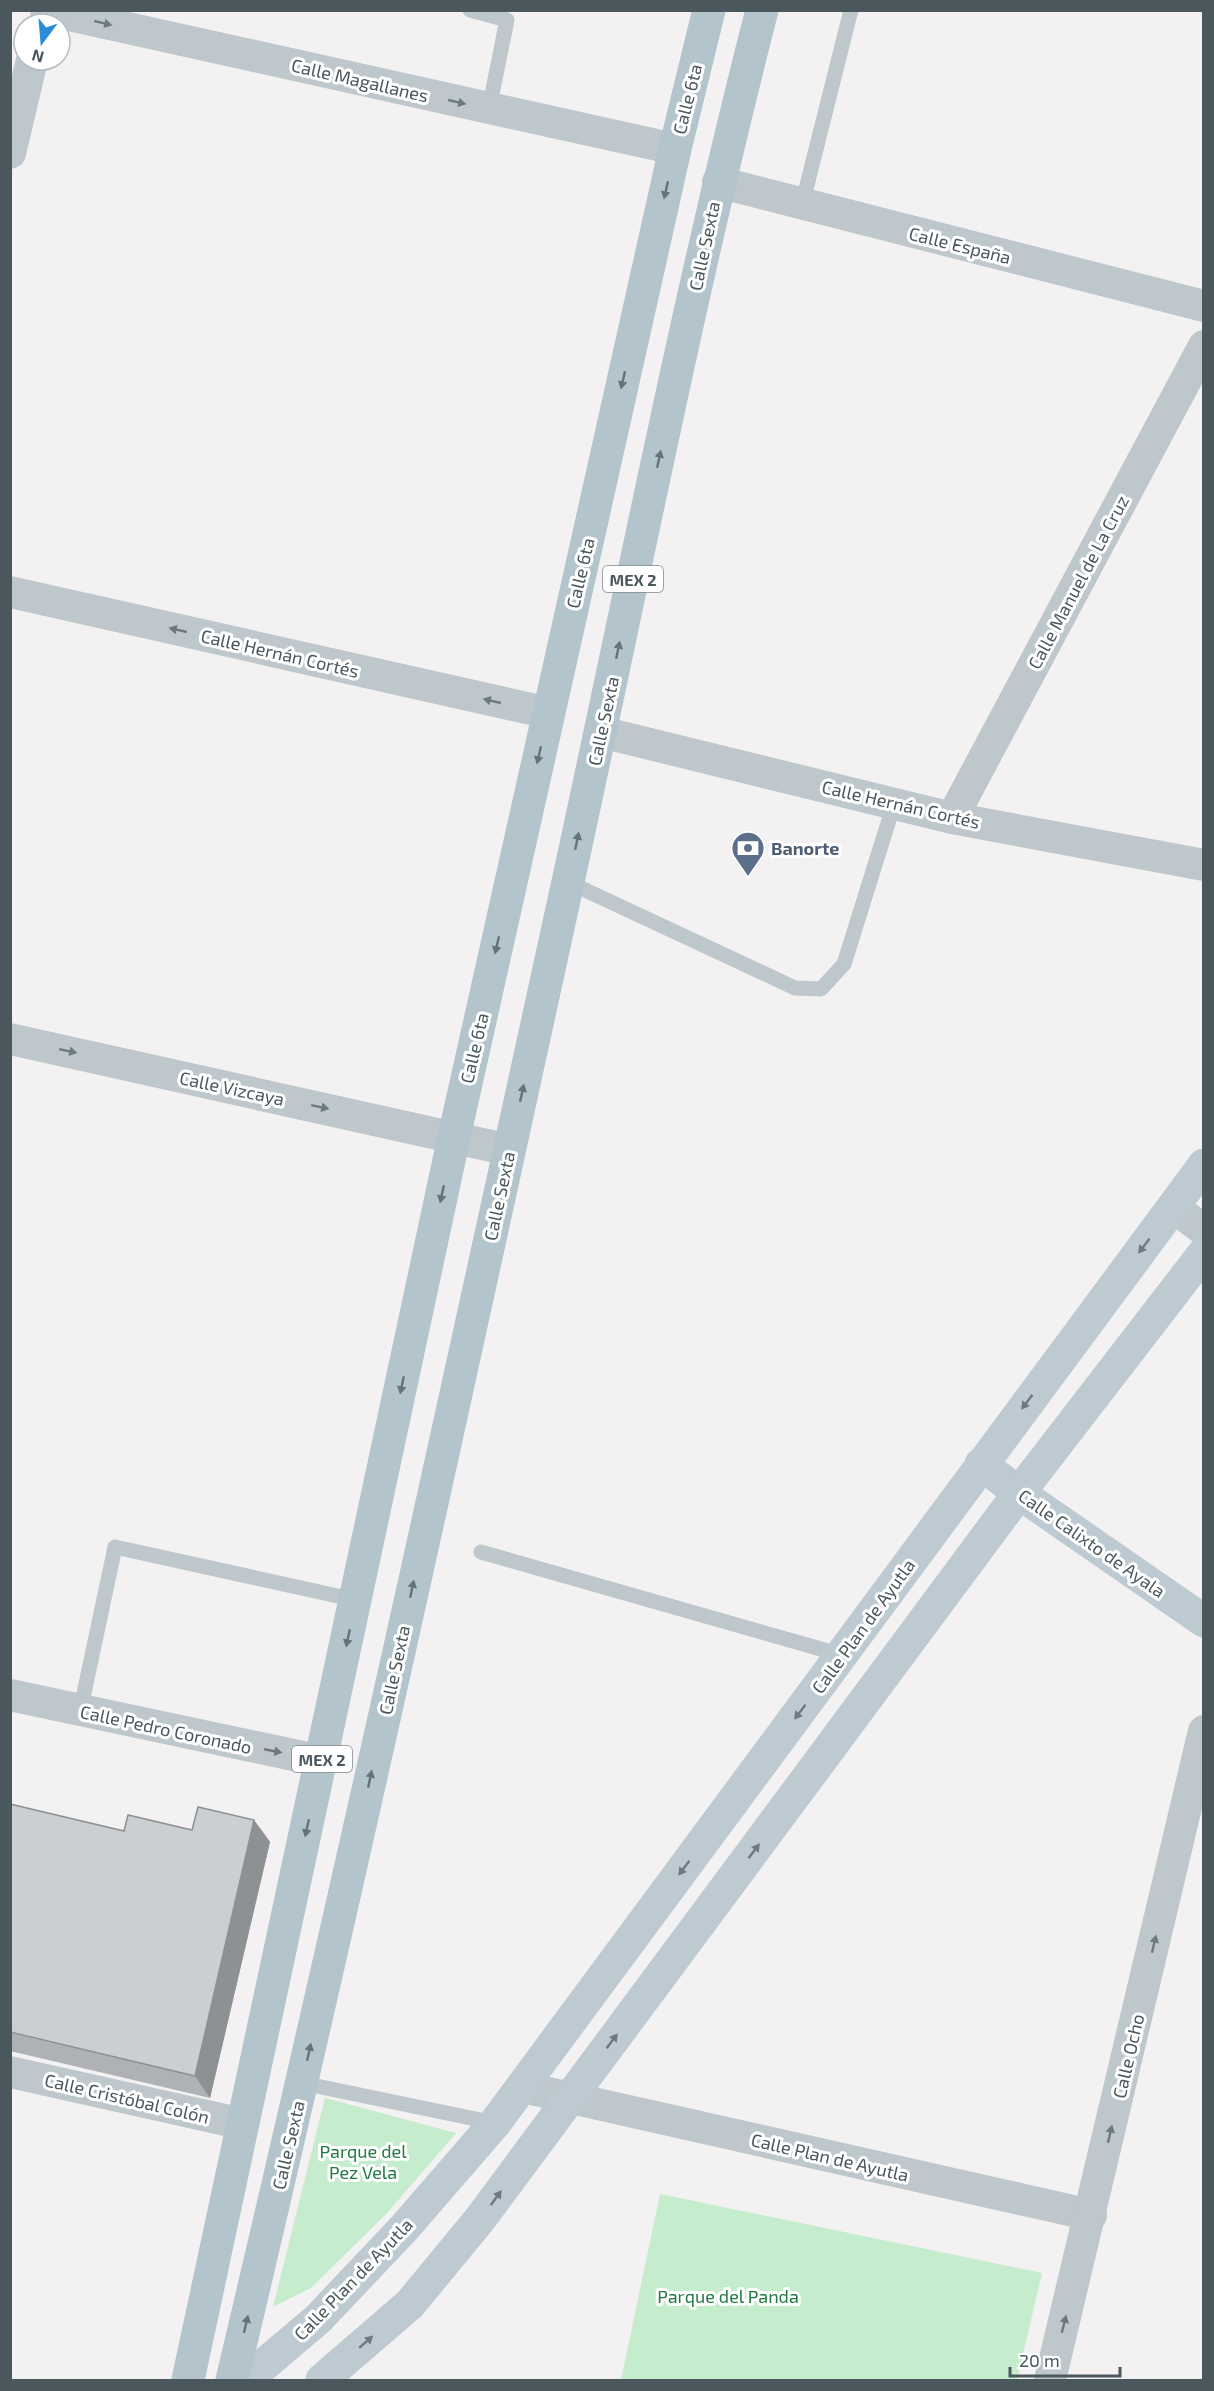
<svg xmlns="http://www.w3.org/2000/svg" width="1214" height="2391" font-family="'Exo 2',sans-serif">
<rect width="100%" height="100%" fill="#f3f1f1"/>
<g fill="#c4eccd">
<path d="M325,2098L456,2133L388,2212L311,2288L273,2307Z"/>
<path d="M660,2194L1042,2273L1017,2380H621Z"/>
</g>
<g fill="none" stroke-linecap="round" stroke-linejoin="round">
<g stroke="#bec7cc" stroke-width="15">
<path d="M470,10L507,20L489,109"/>
<path d="M802,205L851,10"/>
<path d="M568,882L795,988L821,989L844,964L894,804"/>
<path d="M481,1552L842,1655"/>
<path d="M80,1712L115,1547L356,1600"/>
<path d="M302,2083L495,2123"/>
</g>
<g stroke="#bec7cc" stroke-width="32">
<path d="M46,10L675,149"/>
<path d="M10,153L32,60"/>
<path d="M718,182L1204,306"/>
<path d="M10,592L549,713"/>
<path d="M601,732L952,818L1204,865"/>
<path d="M952,818L1204,346"/>
<path d="M10,1039L509,1150"/>
<path d="M1173,1207L1204,1230"/>
<path d="M10,1695L322,1761"/>
<path d="M10,2072L243,2124"/>
<path d="M522,2087L1091,2215"/>
<path d="M1050,2380L1204,1731"/>
</g>
<g stroke="#becad1" stroke-width="33">
<path d="M981,1464L1019,1493L1204,1621"/>
<path d="M246,2380L318,2319L405,2227L495,2123L1204,1165"/>
<path d="M322,2380L410,2304L480,2219L1019,1493L1204,1253"/>
</g>
<g stroke="#b3c4cd" stroke-width="33">
<path d="M188,2380L454,1137L675,149L709,10"/>
<path d="M232,2380C351,1878 461,1373 571,868C633,582 689,294 762,10"/>
</g>
</g>
<path fill="#afb2b5" d="M10,1804L124,1831L192,1830L254,1820L270,1842L210,2098L10,2051Z"/>
<path fill="#8e9193" d="M254,1820L270,1842L210,2098L195,2076Z"/>
<path fill="#cbcfd2" stroke="#8e9193" stroke-width="1.5" d="M10,1804L124,1831L128,1815L192,1830L198,1807L254,1820L195,2076L10,2032Z"/>
<defs><path id="oneway-solid" d="M-6-.8H1V-3.2L6.5 0L1 3.2V.8H-6Z" transform="scale(1.5)"/></defs>
<g fill="#6d797e">
<use href="#oneway-solid" transform="translate(103 23) rotate(13)"/>
<use href="#oneway-solid" transform="translate(457 102) rotate(13)"/>
<use href="#oneway-solid" transform="translate(178 630) rotate(-167)"/>
<use href="#oneway-solid" transform="translate(492 701) rotate(-167)"/>
<use href="#oneway-solid" transform="translate(68 1051) rotate(12)"/>
<use href="#oneway-solid" transform="translate(320 1107) rotate(12)"/>
<use href="#oneway-solid" transform="translate(273 1751) rotate(11)"/>
<use href="#oneway-solid" transform="translate(1154 1944) rotate(-77)"/>
<use href="#oneway-solid" transform="translate(1110 2134) rotate(-77)"/>
<use href="#oneway-solid" transform="translate(1064 2324) rotate(-76)"/>
</g>
<g fill="#647279">
<use href="#oneway-solid" transform="translate(666 190) rotate(103)"/>
<use href="#oneway-solid" transform="translate(623 380) rotate(103)"/>
<use href="#oneway-solid" transform="translate(659 459) rotate(-78)"/>
<use href="#oneway-solid" transform="translate(618 650) rotate(-78)"/>
<use href="#oneway-solid" transform="translate(539 755) rotate(103)"/>
<use href="#oneway-solid" transform="translate(577 841) rotate(-78)"/>
<use href="#oneway-solid" transform="translate(497 945) rotate(103)"/>
<use href="#oneway-solid" transform="translate(522 1093) rotate(-78)"/>
<use href="#oneway-solid" transform="translate(442 1194) rotate(102)"/>
<use href="#oneway-solid" transform="translate(402 1385) rotate(102)"/>
<use href="#oneway-solid" transform="translate(412 1589) rotate(-78)"/>
<use href="#oneway-solid" transform="translate(348 1638) rotate(102)"/>
<use href="#oneway-solid" transform="translate(370 1779) rotate(-78)"/>
<use href="#oneway-solid" transform="translate(307 1828) rotate(102)"/>
<use href="#oneway-solid" transform="translate(309 2052) rotate(-78)"/>
<use href="#oneway-solid" transform="translate(246 2324) rotate(-77)"/>
</g>
<g fill="#6d7a80">
<use href="#oneway-solid" transform="translate(1144 1246) rotate(127)"/>
<use href="#oneway-solid" transform="translate(1027 1402) rotate(127)"/>
<use href="#oneway-solid" transform="translate(800 1712) rotate(127)"/>
<use href="#oneway-solid" transform="translate(754 1851) rotate(-53)"/>
<use href="#oneway-solid" transform="translate(684 1868) rotate(127)"/>
<use href="#oneway-solid" transform="translate(612 2041) rotate(-53)"/>
<use href="#oneway-solid" transform="translate(496 2198) rotate(-54)"/>
<use href="#oneway-solid" transform="translate(366 2342) rotate(-41)"/>
</g>
<defs>
<symbol id="bank-pin" viewBox="-11 -11 22 30"><path d="M0 17L-7.5 6A9.5 9.5 0 1 1 7.5 6Z" fill="#5c6f8a" stroke="#fff"/><path d="M-6-4H6V4H-6ZM0-2.3a2.3 2.3 0 1 0 0 4.6a2.3 2.3 0 1 0 0-4.6Z" fill="#fff"/></symbol>
</defs>
<g fill-rule="evenodd">
<use href="#bank-pin" x="729" y="829" width="38" height="52"/>
</g>
<g text-anchor="middle" dominant-baseline="central" stroke-width="6" stroke-linejoin="round" paint-order="stroke">
<g fill="#fff" stroke="#80898e" stroke-width="1.5">
<rect x="603" y="566" width="60" height="26" rx="4.5"/>
<rect x="292" y="1746" width="60" height="26" rx="4.5"/>
</g>
<g font-size="16" font-weight="bold" fill="#4a575d">
<text x="633" y="579">MEX 2</text>
<text x="322" y="1759">MEX 2</text>
</g>
<g font-size="18" fill="#4a575d" stroke="#fff">
<text transform="translate(360 80) rotate(13)">Calle Magallanes</text>
<text transform="translate(687 99) rotate(-76)">Calle 6ta</text>
<text transform="translate(960 245) rotate(14)">Calle España</text>
<text transform="translate(704 246) rotate(-78)">Calle Sexta</text>
<text transform="translate(580 573) rotate(-77)">Calle 6ta</text>
<text transform="translate(1078 582) rotate(-62)">Calle Manuel de La Cruz</text>
<text transform="translate(280 653) rotate(13)">Calle Hernán Cortés</text>
<text transform="translate(603 721) rotate(-78)">Calle Sexta</text>
<text transform="translate(901 804) rotate(13)">Calle Hernán Cortés</text>
<text transform="translate(474 1048) rotate(-77)">Calle 6ta</text>
<text transform="translate(232 1088) rotate(12)">Calle Vizcaya</text>
<text transform="translate(499 1196) rotate(-78)">Calle Sexta</text>
<text transform="translate(1092 1543) rotate(35)">Calle Calixto de Ayala</text>
<text transform="translate(863 1626) rotate(-54)">Calle Plan de Ayutla</text>
<text transform="translate(394 1670) rotate(-78)">Calle Sexta</text>
<text transform="translate(166 1729) rotate(12)">Calle Pedro Coronado</text>
<text transform="translate(1128 2056) rotate(-77)">Calle Ocho</text>
<text transform="translate(127 2098) rotate(13)">Calle Cristóbal Colón</text>
<text transform="translate(288 2145) rotate(-77)">Calle Sexta</text>
<text transform="translate(830 2157) rotate(13)">Calle Plan de Ayutla</text>
<text transform="translate(353 2279) rotate(-46)">Calle Plan de Ayutla</text>
</g>
<g font-size="18" font-weight="bold" fill="#4e5e75" stroke="#fff" text-anchor="start">
<text x="771" y="848">Banorte</text>
</g>
<g font-size="18" fill="#1f7a3f" stroke="#fff">
<text x="363" y="2151">Parque del<tspan x="363" dy="21">Pez Vela</tspan></text>
<text x="728" y="2296">Parque del Panda</text>
</g>
</g>
<rect width="1214" height="2391" fill="none" stroke="#4a575d" stroke-width="24"/>
<g transform="translate(42 42) rotate(196)"><circle r="28" fill="#ffffff" stroke="#b7bcbe" stroke-width="1.5"/>
<path d="M0-4.5L10 22L0 15L-10 22Z" fill="#288dd6"/>
<text y="-9" font-size="16" font-weight="bold" text-anchor="middle" fill="#4a575d">N</text>
</g>
<path d="M1010 2367v9h110v-9" fill="none" stroke="#4a575d" stroke-width="3"/>
<text x="1019" y="2367" font-size="18" fill="#4a575d" stroke="#ffffff" stroke-width="4.5" paint-order="stroke">20 m</text>
</svg>
